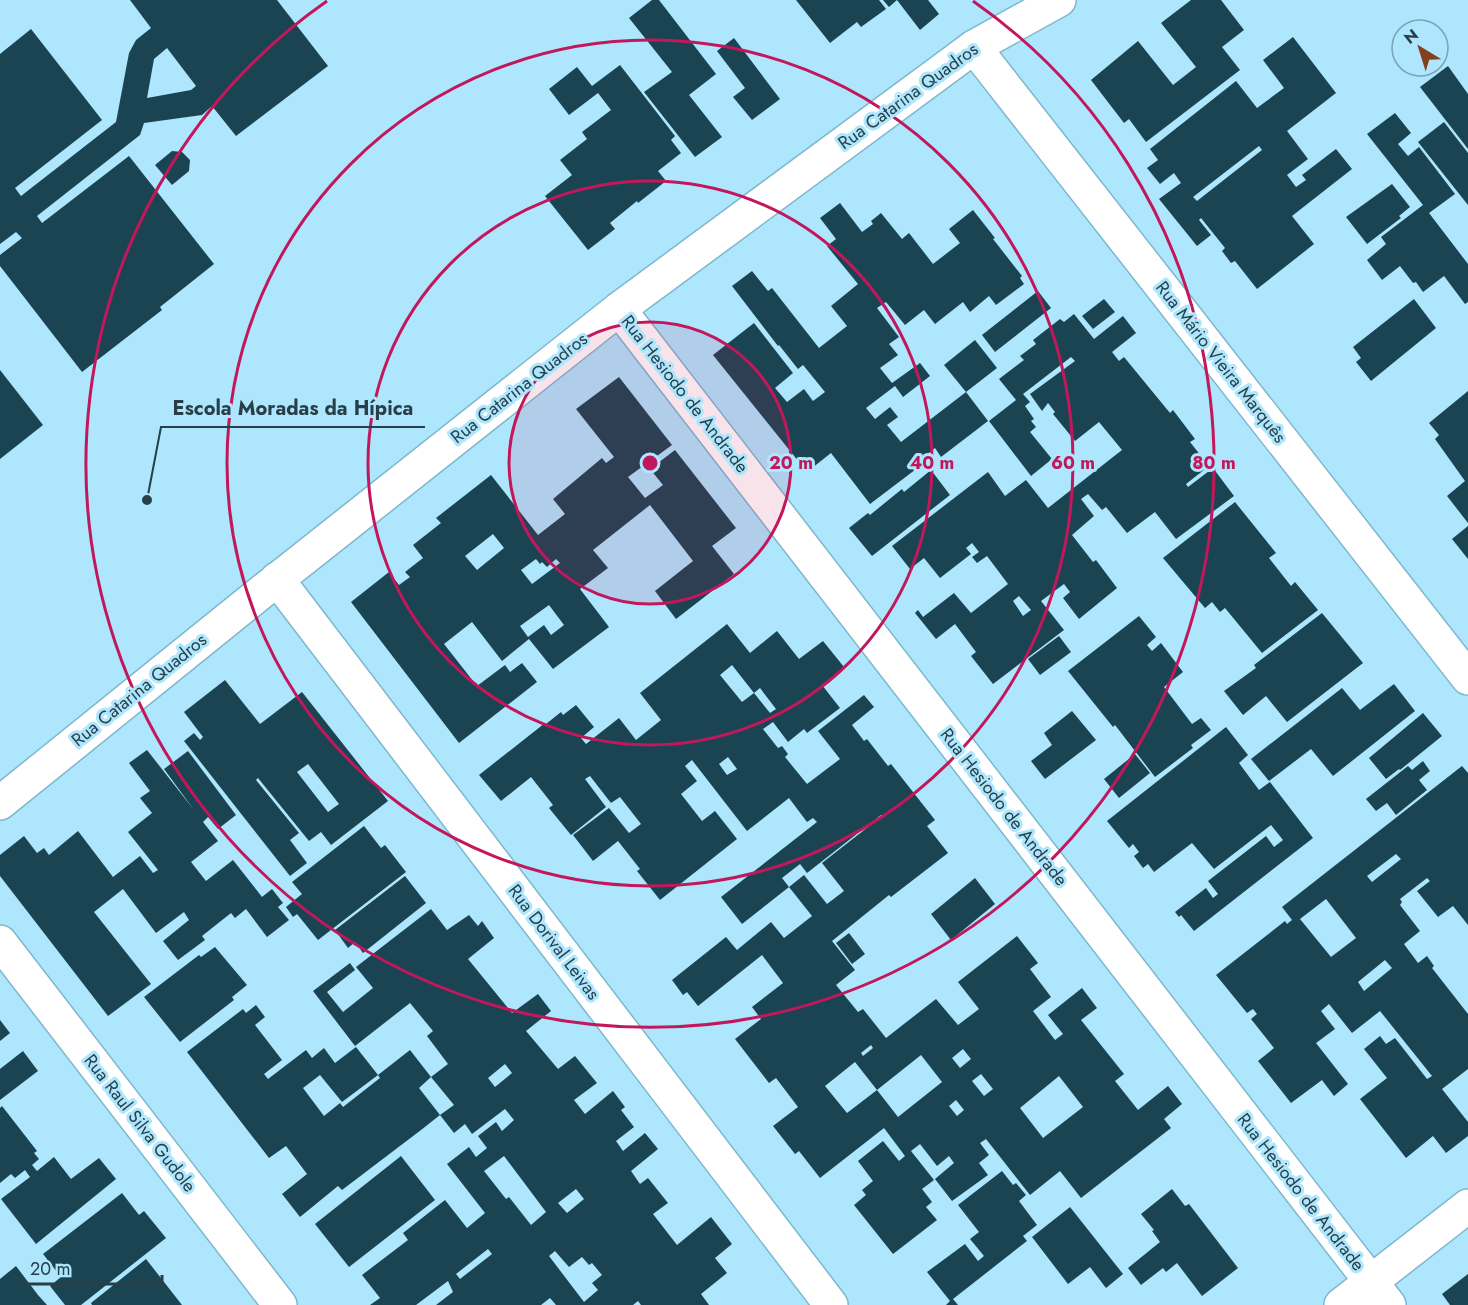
<svg xmlns="http://www.w3.org/2000/svg" width="1468" height="1305" font-family="Jost,sans-serif">
<rect width="100%" height="100%" fill="#ade6fd"/>
<g fill="#1a4452" fill-rule="evenodd">
<path d="M130,0H277L328,66L236,136L212,106L202,115L144,123L140,135L37,216L42,223L129,156L214,264L160,307L162,310L82,372L0,266V255L22,238L16,232L0,244V54L31,29L102,120L15,188L21,196L116,122L129,53L136,40L151,28ZM167,48L196,86L191,90L147,98L154,59Z"/>
<path d="M652,0H659L716,74L689,95L722,137L695,157L644,92L672,72L629,18Z"/>
<path d="M796,0H879L886,9L861,27L857,22L830,43Z"/>
<path d="M883,0H928L939,14L920,30L897,0L889,7Z"/>
<path d="M1191,0H1221L1244,30L1222,47L1240,70L1146,142L1129,119L1124,123L1091,80L1138,41L1173,85L1196,67L1161,23Z"/>
<path d="M1293,37L1336,93L1287,131L1308,159L1287,175L1296,187L1306,180L1302,175L1336,149L1352,169L1292,216L1314,244L1257,289L1235,261L1231,263L1222,251L1225,248L1201,218L1199,220L1211,235L1197,246L1159,199L1181,183L1174,173L1160,184L1147,168L1158,160L1150,149L1236,81L1257,108L1284,88L1263,60ZM1259,146L1262,150L1197,201L1193,197Z"/>
<path d="M734,38L780,99L752,120L733,97L745,88L717,51Z"/>
<path d="M620,65L675,136L671,140L681,153L658,171L666,181L638,203L637,201L610,223L615,229L588,250L545,196L572,175L560,160L587,139L582,132L611,110L598,93L569,115L549,89L577,67L592,86Z"/>
<path d="M1448,66L1468,94V149L1420,87Z"/>
<path d="M1395,113L1411,133L1398,144L1408,156L1419,147L1455,194L1429,213L1468,264V302L1465,304L1444,276L1423,292L1416,282L1413,283L1400,266L1382,280L1367,260L1386,244L1381,237L1423,205L1367,134Z"/>
<path d="M1444,122L1468,153V205L1418,142Z"/>
<path d="M172,151L182,152L190,160L189,171L172,185L155,165Z"/>
<path d="M1392,184L1410,207L1399,216L1401,218L1367,244L1346,217Z"/>
<path d="M840,203L862,232L873,224L871,221L881,213L902,239L909,233L933,264L960,243L949,229L973,210L995,238L993,239L1022,276L1020,278L1024,284L996,305L989,296L970,312L963,302L935,324L924,310L905,325L886,302L877,308L899,337L889,344L898,355L880,368L892,383L920,363L930,376L903,397L895,386L866,408L875,419L890,407L898,417L887,425L901,442L966,392L988,421L941,457L935,448L925,456L928,460L870,504L831,453L807,472L713,355L754,323L793,373L775,388L787,402L804,389L813,401L825,392L803,365L798,369L779,345L778,346L732,286L752,271L768,291L772,288L819,348L847,326L831,306L858,284L827,246L836,239L820,218Z"/>
<path d="M1038,291L1051,308L995,352L982,335Z"/>
<path d="M1104,299L1115,312L1093,329L1082,316Z"/>
<path d="M1414,299L1436,328L1371,381L1356,362L1361,358L1353,347Z"/>
<path d="M1074,314L1094,339L1123,316L1136,333L1112,352L1119,361L1124,357L1170,413L1173,410L1195,439L1190,442L1209,466L1186,484L1188,487L1213,468L1234,496L1176,539L1155,512L1127,533L1106,507L1102,510L1088,494L1081,499L1094,516L1072,535L1093,562L1096,560L1117,588L1079,619L1063,598L1070,592L1064,584L1041,601L1064,630L993,684L971,656L976,652L955,624L936,639L915,613L918,610L923,617L954,593L971,613L1008,584L987,556L977,563L972,557L979,552L972,543L966,548L971,554L940,578L924,558L910,569L892,546L988,472L1005,496L1026,480L1048,508L1122,450L1099,422L1075,441L1053,414L1055,412L1048,403L1042,411L1030,394L1075,361L1071,357L1023,394L1030,402L1025,406L1034,419L1031,421L1036,427L1030,432L1052,459L1031,476L989,421L1016,400L999,379L1024,360L1020,356L1036,344L1033,340L1060,319L1064,322ZM1019,596L1031,610L1023,616L1013,601Z"/>
<path d="M975,340L997,368L966,392L944,365Z"/>
<path d="M0,370L43,425L0,459Z"/>
<path d="M619,377L672,445L628,477L645,498L663,485L650,469L675,450L736,528L712,546L734,574L676,619L655,591L693,561L650,505L593,550L608,568L580,589L609,627L553,669L529,639L502,661L472,622L444,644L477,686L505,665L510,672L522,663L537,682L459,743L351,602L389,572L399,585L410,577L405,572L423,558L413,545L441,523L436,518L491,475L538,535L565,514L553,499L602,458L606,463L614,457L576,409ZM493,534L504,548L477,570L465,556ZM536,559L540,564L542,562L547,567L556,559L560,563L532,584L521,570ZM549,605L564,625L551,635L544,625L528,637L520,626Z"/>
<path d="M1468,391V523L1447,496L1465,481L1435,439L1439,435L1429,423Z"/>
<path d="M931,470L950,495L872,556L849,528L868,513L870,515L902,489L904,492Z"/>
<path d="M1235,502L1276,553L1269,558L1291,586L1295,582L1318,610L1262,653L1225,608L1220,612L1212,602L1205,608L1163,558Z"/>
<path d="M1468,526V559L1452,539Z"/>
<path d="M1322,613L1363,663L1287,722L1266,696L1243,715L1224,691L1256,668L1254,665Z"/>
<path d="M1139,616L1156,637L1147,645L1152,651L1161,643L1183,672L1164,687L1192,724L1201,718L1211,730L1191,745L1193,748L1155,777L1115,725L1113,727L1068,671Z"/>
<path d="M727,624L750,653L777,631L799,659L823,641L844,667L822,685L840,708L807,733L804,729L788,742L773,722L763,729L778,748L782,746L788,754L785,757L807,784L840,759L818,731L864,695L874,707L852,725L864,741L867,739L888,766L891,764L935,820L927,826L948,853L891,897L889,895L832,941L855,970L836,985L858,1012L863,1009L886,1038L936,999L958,1025L979,1009L958,982L1017,936L1038,963L1030,969L1051,997L1033,1011L1055,1040L1063,1034L1048,1015L1082,988L1097,1008L1081,1020L1124,1074L1115,1081L1138,1110L1168,1086L1182,1104L1164,1119L1171,1128L1081,1198L1060,1171L1030,1195L986,1139L980,1143L989,1155L979,1163L988,1175L952,1201L935,1179L954,1163L949,1156L937,1166L920,1144L911,1151L934,1180L922,1189L932,1202L926,1207L937,1220L893,1254L854,1205L866,1195L862,1190L873,1181L858,1161L883,1141L899,1161L905,1156L884,1128L820,1178L799,1151L795,1154L773,1126L798,1107L776,1078L769,1083L735,1039L761,1019L752,1007L783,983L762,955L698,1006L687,992L683,995L672,980L726,937L737,950L771,922L784,938L812,916L789,887L742,924L721,897L817,822L813,818L807,822L789,798L747,831L692,760L685,766L697,781L681,794L702,821L715,811L737,839L660,900L637,871L640,869L618,841L593,861L573,835L609,808L629,833L641,824L620,797L611,803L590,776L585,779L606,807L571,835L549,808L553,805L531,777L501,801L479,775L545,723L546,724L561,712L563,715L576,705L594,727L581,738L586,744L619,718L636,740L661,720L640,693ZM732,665L754,693L760,688L776,709L770,713L754,693L742,702L720,675ZM728,757L737,769L727,775L719,764ZM881,815L882,816L822,863L844,891L827,904L804,875L789,887L782,878L800,864L807,873ZM871,1045L873,1048L863,1056L861,1053ZM963,1049L971,1059L960,1068L952,1058ZM921,1055L942,1082L898,1117L877,1090L847,1113L825,1086L855,1062L877,1090ZM981,1074L993,1089L984,1096L972,1081ZM1059,1076L1083,1107L1043,1138L1020,1108ZM956,1100L964,1110L957,1116L949,1106Z"/>
<path d="M1059,636L1071,652L1040,675L1028,659Z"/>
<path d="M225,680L260,724L302,692L388,801L331,845L321,832L309,841L258,778L256,780L299,833L290,840L307,863L290,876L184,741L194,733L200,740L203,737L184,712ZM308,764L339,804L328,812L297,772Z"/>
<path d="M1394,684L1415,711L1333,776L1311,749L1269,781L1251,759L1342,688L1360,710Z"/>
<path d="M1072,711L1096,740L1045,779L1031,761L1052,745L1044,733Z"/>
<path d="M1423,713L1442,736L1400,770L1399,769L1386,779L1369,758Z"/>
<path d="M1226,727L1248,755L1239,763L1259,790L1270,782L1313,838L1194,931L1181,915L1179,917L1175,912L1206,888L1213,898L1218,894L1208,881L1266,836L1274,847L1283,840L1271,825L1214,869L1192,843L1154,872L1148,864L1143,868L1134,856L1139,852L1133,844L1129,848L1107,821Z"/>
<path d="M147,750L194,810L164,769L188,751L236,815L218,829L208,817L203,822L218,841L191,862L206,881L233,860L262,897L272,889L283,903L278,907L289,920L267,937L246,909L235,918L231,913L202,936L205,940L178,960L163,941L189,920L184,912L156,933L123,889L94,912L151,984L108,1016L0,876V855L24,836L37,853L44,848L49,855L78,831L113,877L140,856L153,873L158,870L128,832L152,813L140,798L150,791L129,763Z"/>
<path d="M1135,754L1150,773L1119,798L1104,779Z"/>
<path d="M1423,761L1430,771L1419,780L1427,790L1396,815L1387,803L1376,811L1366,799L1408,766L1412,770Z"/>
<path d="M1462,766L1468,773V925L1453,906L1438,917L1417,891L1430,881L1427,878L1400,899L1402,902L1400,905L1420,931L1404,944L1418,963L1427,956L1434,966L1432,968L1468,1014V1069L1442,1089L1468,1122V1136L1446,1153L1433,1136L1406,1158L1360,1099L1387,1078L1364,1049L1380,1036L1386,1044L1395,1038L1427,1079L1432,1076L1380,1011L1352,1033L1329,1004L1321,1011L1335,1029L1316,1043L1348,1084L1334,1096L1322,1080L1291,1103L1258,1061L1274,1048L1251,1019L1257,1014L1253,1009L1247,1013L1216,975L1285,921L1287,924L1292,920L1282,907ZM1396,854L1401,859L1372,882L1367,876ZM1326,899L1356,938L1331,957L1300,919ZM1385,960L1392,968L1364,991L1358,982Z"/>
<path d="M364,826L381,848L385,845L406,872L318,940L297,914L293,917L286,907L302,894L292,882Z"/>
<path d="M405,876L426,903L363,953L355,942L348,948L335,930Z"/>
<path d="M975,878L995,904L951,940L931,914Z"/>
<path d="M431,909L447,930L469,915L478,926L482,921L494,938L468,959L512,1013L538,994L551,1011L526,1031L558,1069L575,1056L597,1083L574,1100L585,1114L613,1091L625,1107L621,1110L634,1127L616,1141L623,1151L645,1133L658,1149L631,1171L640,1184L648,1178L668,1203L653,1214L677,1245L711,1217L732,1244L715,1258L727,1273L701,1294L709,1305H641L638,1301L633,1305H556L550,1298L541,1305H436L453,1292L448,1281L416,1305H370L380,1298L362,1275L408,1240L403,1233L445,1200L467,1228L485,1213L447,1164L469,1147L476,1157L487,1148L478,1136L496,1122L502,1131L514,1120L505,1109L472,1134L465,1124L454,1133L440,1115L454,1105L431,1077L419,1088L440,1115L421,1130L342,1190L338,1186L300,1217L282,1194L307,1174L286,1146L269,1158L187,1052L243,1009L246,1013L256,1005L265,1017L255,1025L282,1060L264,1074L268,1079L306,1050L312,1058L324,1048L335,1063L356,1047L378,1075L342,1102L320,1075L303,1088L324,1116L340,1103L343,1107L380,1078L378,1075L410,1050L431,1077L448,1064L427,1036L433,1031L410,1003L355,1046L313,991L350,963L355,970L327,992L343,1012L373,988L356,967ZM505,1064L512,1073L495,1087L488,1078ZM504,1156L546,1212L531,1225L509,1197L506,1199L484,1171ZM576,1189L584,1199L567,1213L558,1203ZM488,1249L492,1254L460,1279L456,1274ZM555,1251L569,1267L582,1257L589,1265L592,1263L602,1275L592,1283L598,1290L584,1302L549,1256Z"/>
<path d="M849,933L865,954L852,964L836,943Z"/>
<path d="M215,947L247,985L232,997L234,1000L180,1042L144,997L199,955L201,957Z"/>
<path d="M0,1020L10,1033L0,1041Z"/>
<path d="M23,1051L38,1071L0,1100V1069Z"/>
<path d="M2,1106L37,1151L34,1153L39,1159L32,1165L37,1171L54,1157L71,1179L99,1158L116,1179L36,1244L1,1199L30,1177L25,1170L15,1178L11,1174L0,1183V1108Z"/>
<path d="M401,1156L435,1200L349,1267L315,1224Z"/>
<path d="M1002,1171L1013,1185L1016,1183L1026,1195L1019,1201L1037,1225L1023,1236L1027,1241L953,1299L958,1305H946L950,1301L927,1272L965,1244L978,1261L984,1256L970,1239L979,1232L958,1205Z"/>
<path d="M1172,1189L1185,1206L1189,1204L1238,1268L1202,1296L1177,1263L1166,1272L1163,1268L1141,1285L1128,1268L1160,1242L1152,1231L1154,1230L1141,1214Z"/>
<path d="M122,1193L139,1215L144,1211L166,1238L81,1305H65L50,1286L61,1277L43,1254Z"/>
<path d="M1070,1207L1123,1274L1106,1288L1090,1267L1068,1284L1032,1237Z"/>
<path d="M146,1259L182,1305H92L91,1303Z"/>
<path d="M16,1266L38,1295L47,1305H0V1279Z"/>
<path d="M1468,1274V1305H1450L1442,1294Z"/>
</g>
<g fill="none" stroke-linecap="round" stroke-linejoin="round">
<defs>
<g id="minor">
<path d="M974,47L1468,678"/>
<path d="M619,309L1389,1305"/>
<path d="M277,579L831,1305"/>
<path d="M0,803L259,594L619,309L974,47L1059,0"/>
<path d="M0,942L280,1305"/>
</g>
<path id="tertiary" d="M1341,1305L1468,1206"/>
</defs>
<use href="#minor" stroke="#7fb7cd" stroke-width="36"/>
<use href="#tertiary" stroke="#7fb7cd" stroke-width="36"/>
<use href="#minor" stroke="#fff" stroke-width="33"/>
<use href="#tertiary" stroke="#fff" stroke-width="33"/>
</g>
<circle cx="650" cy="463" r="141" fill="#c2185b" fill-opacity=".12"/>
<g fill="none" stroke="#c2185b" stroke-width="3">
<circle cx="650" cy="463" r="141"/>
<circle cx="650" cy="463" r="282"/>
<circle cx="650" cy="463" r="423"/>
<path d="M973 1A564 564 0 1 1 327 1"/>
</g>
<g text-anchor="middle" dominant-baseline="central" stroke-width="6" stroke-linejoin="round" paint-order="stroke">
<g font-size="18" fill="#283f48" stroke="#ade6fd">
<text transform="translate(908 96) rotate(-36)">Rua Catarina Quadros</text>
<text transform="translate(1221 362) rotate(52)">Rua Mário Vieira Marquês</text>
<text transform="translate(519 388) rotate(-38)">Rua Catarina Quadros</text>
<text transform="translate(685 394) rotate(52)">Rua Hesiodo de Andrade</text>
<text transform="translate(139 690) rotate(-39)">Rua Catarina Quadros</text>
<text transform="translate(1004 807) rotate(52)">Rua Hesiodo de Andrade</text>
<text transform="translate(554 942) rotate(53)">Rua Dorival Leivas</text>
<text transform="translate(140 1123) rotate(52)">Rua Raul Silva Gudole</text>
<text transform="translate(1301 1192) rotate(52)">Rua Hesiodo de Andrade</text>
</g>
</g>
<circle cx="650" cy="463" r="9" fill="#c2185b" stroke="#ade6fd" stroke-width="3"/>
<g font-size="18" text-anchor="middle" font-weight="bold" fill="#c2185b" stroke="#ade6fd" stroke-width="6" stroke-linejoin="round" paint-order="stroke">
<text x="791" y="469">20 m</text>
<text x="932" y="469">40 m</text>
<text x="1073" y="469">60 m</text>
<text x="1214" y="469">80 m</text>
</g>
<path fill="none" stroke="#283f48" stroke-width="2" d="M147 500L161 427H425"/>
<circle fill="#283f48" stroke="#ade6fd" stroke-width="2" cx="147" cy="500" r="6"/>
<g font-size="20" text-anchor="middle" font-weight="bold" fill="#283f48" stroke="#ade6fd" stroke-width="6" stroke-linejoin="round" paint-order="stroke">
<text x="293" y="415">Escola Moradas da Hípica</text>
</g>
<g transform="translate(1420 48) rotate(322)"><circle r="28" fill="#ade6fd" stroke="#78a3b5" stroke-width="1.5"/>
<path d="M0-4.5L10 22L0 15L-10 22Z" fill="#863f1c"/>
<text y="-9" font-size="16" font-weight="bold" text-anchor="middle" fill="#283f48">N</text>
</g>
<path d="M21 1275v9h141v-9" fill="none" stroke="#283f48" stroke-width="3"/>
<text x="30" y="1275" font-size="18" fill="#283f48" stroke="#ade6fd" stroke-width="4.5" paint-order="stroke">20 m</text>
</svg>
